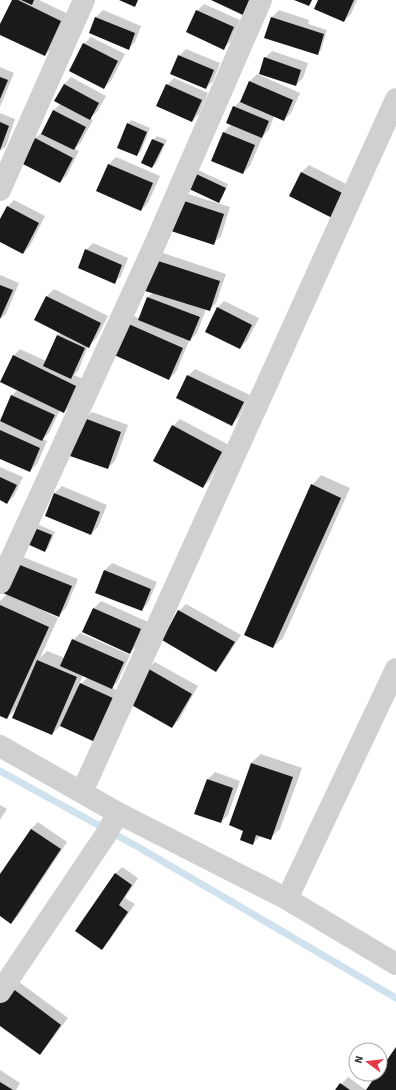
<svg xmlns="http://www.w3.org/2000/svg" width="396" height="1090" font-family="'Source Sans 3',sans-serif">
<rect width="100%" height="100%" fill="#fff"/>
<g fill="#0003" fill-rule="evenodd">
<path d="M13,0H39L68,14L52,48L45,55L0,34V26Z"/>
<path d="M320,0H357L351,14L344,21Z"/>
<path d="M204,4L240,20L231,41L224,48L188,32L197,11Z"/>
<path d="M103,10L141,26L135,42L128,49L96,17Z"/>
<path d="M279,10L309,20L308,24L327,30L321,50L318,54L266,38L272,17Z"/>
<path d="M91,37L125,54L111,81L104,88L84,44Z"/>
<path d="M186,49L220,63L213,81L206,88L179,56Z"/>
<path d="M272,51L308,63L303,78L296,85L265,58Z"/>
<path d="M0,67L14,73L0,107Z"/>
<path d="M257,74L300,93L291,113L284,120L274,116L269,130L261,138H262L250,166L243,173L223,133L232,124L234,107L241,100H242L250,81Z"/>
<path d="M71,77L106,96L97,112L90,118L93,120L81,142L75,149L79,151L67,175L60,182L35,138L43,132L54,110L61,103L64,84Z"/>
<path d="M174,78L208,93L199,114L192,121L167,85Z"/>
<path d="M0,113L15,119L6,146L0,151Z"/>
<path d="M131,120L150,128L141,151L137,155L128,124Z"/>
<path d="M157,136L167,140L156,164L152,167L153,140Z"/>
<path d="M116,157L160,176L148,203L141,210L97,191L109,164Z"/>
<path d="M309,165L356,189L345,212L290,195L302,172Z"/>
<path d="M196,169L228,184L222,198L219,201L186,186Z"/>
<path d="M188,194L230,207L221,236L214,243L172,230Z"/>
<path d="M14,200L45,216L30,246L23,253L0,241V221L7,207Z"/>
<path d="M93,243L128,258L121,276L114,283L86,250Z"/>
<path d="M160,252L226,274L216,303L209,310L206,309L197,333L189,341L176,372L169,379L111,353L132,315L140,319L148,297L153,292Z"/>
<path d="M0,275L19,283L6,314L0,319Z"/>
<path d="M54,289L108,316L96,339L88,346L78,371L74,375L83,379L71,405L64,412L60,410L49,433L43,439L47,441L37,464L30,471L0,458V422L12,395L18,390L13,356L20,349L46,361L58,335L61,332L36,320L47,296Z"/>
<path d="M224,301L259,318L247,341L240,348L217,308Z"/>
<path d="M195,369L250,395L239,417L232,424L188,376Z"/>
<path d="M92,412L128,425L115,461L108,468L85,419Z"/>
<path d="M180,419L229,445L210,480L203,487L173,426Z"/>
<path d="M0,467L23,477L14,496L7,503L0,499Z"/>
<path d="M321,475L350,488L283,638L273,647L312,485Z"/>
<path d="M62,486L107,505L98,527L91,534L55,493Z"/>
<path d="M37,524L55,532L48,548L45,551L33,527Z"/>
<path d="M23,557L78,579L66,608L59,615L45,609L44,611L58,618L40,658L47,651L65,658L73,640L80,633L130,655L118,681L112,688L122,692L102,734L61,725L52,734L17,708L7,718L0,715V601L7,594ZM83,675L88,677L78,687Z"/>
<path d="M112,563L157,582L148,603L142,610L96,592L105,570Z"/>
<path d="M101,601L148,622L137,646L130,652L84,632L94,608Z"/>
<path d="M186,604L241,635L223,663L216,670L179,611Z"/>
<path d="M155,662L198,686L179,720L172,727L148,669Z"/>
<path d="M261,754L302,768L280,829L270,838L261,835L253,844L245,830L251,763Z"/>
<path d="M215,772L240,781L228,815L221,822L208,779Z"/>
<path d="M0,805L7,809L0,820Z"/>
<path d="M38,822L67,842L18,916L11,923L0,915V876L31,829Z"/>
<path d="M122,867L138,878L125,898L135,904L109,941L102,948L115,874Z"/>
<path d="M15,979L68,1018L46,1047L39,1054L0,1025Z"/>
<path d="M0,1070L20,1083L16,1090H0Z"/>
<path d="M348,1077L366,1090H337Z"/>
</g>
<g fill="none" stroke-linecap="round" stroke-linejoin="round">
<path stroke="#cfe2ee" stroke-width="7" d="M0,771L138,847L396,998"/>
</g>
<g fill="#1a1a1a">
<path d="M12,0H18L61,21L45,56L0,35V24Z"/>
<path d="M21,0H34L32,5Z"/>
<path d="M119,0H138L135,7Z"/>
<path d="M211,0H250L243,15Z"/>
<path d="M294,0H312L309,6Z"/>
<path d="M318,0H354L344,22L314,9Z"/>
<path d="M196,10L234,27L224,50L186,32Z"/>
<path d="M95,17L135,33L129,50L89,33Z"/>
<path d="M271,17L324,34L318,55L264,38Z"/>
<path d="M83,43L118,61L104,89L69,71Z"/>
<path d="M178,55L214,70L206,89L170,74Z"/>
<path d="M264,57L301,70L296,86L259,74Z"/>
<path d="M0,77L8,80L0,99Z"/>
<path d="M249,81L293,100L284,121L240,102Z"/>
<path d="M64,84L99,103L90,120L54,101Z"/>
<path d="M166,84L202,100L192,122L156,106Z"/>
<path d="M233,106L269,121L262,138L226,123Z"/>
<path d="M53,110L86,127L74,150L41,134Z"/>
<path d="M0,122L9,126L0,150Z"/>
<path d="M127,123L147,132L137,156L117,148Z"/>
<path d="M223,132L255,145L243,174L211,161Z"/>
<path d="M35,138L73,158L60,183L21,163Z"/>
<path d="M152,139L164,144L152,168L141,163Z"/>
<path d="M108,164L153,183L141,211L96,191Z"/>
<path d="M192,172L226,188L219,203L185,187Z"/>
<path d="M301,172L350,197L338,221L289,196Z"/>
<path d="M181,200L224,214L214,245L171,231Z"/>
<path d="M7,206L39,223L23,254L0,242V219Z"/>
<path d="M85,249L122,265L115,284L78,268Z"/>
<path d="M152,259L220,281L210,311L142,290Z"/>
<path d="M0,285L13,290L0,319Z"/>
<path d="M46,296L101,323L89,348L34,320Z"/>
<path d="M147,297L200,317L190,341L138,320Z"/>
<path d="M217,307L252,325L240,349L205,332Z"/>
<path d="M124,322L183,348L169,380L110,353Z"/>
<path d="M57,335L85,348L71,379L43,366Z"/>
<path d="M13,355L76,386L64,413L0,382Z"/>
<path d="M187,375L244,402L232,426L176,398Z"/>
<path d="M11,395L55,415L42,441L0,421Z"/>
<path d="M84,418L121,432L108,469L70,456Z"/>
<path d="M172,425L222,452L203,488L153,461Z"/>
<path d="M0,430L40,448L30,472L0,459Z"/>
<path d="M0,477L17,485L7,504L0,500Z"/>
<path d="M311,484L341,498L273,648L244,635Z"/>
<path d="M54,493L100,512L91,535L45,516Z"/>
<path d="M32,527L52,535L45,552L25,543Z"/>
<path d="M15,563L72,586L59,617L3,593Z"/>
<path d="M104,570L151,589L142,611L95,593Z"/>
<path d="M0,605L49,627L7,719L0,716Z"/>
<path d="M93,608L141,629L130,654L82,632Z"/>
<path d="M178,610L235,642L216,672L162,640Z"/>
<path d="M72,639L124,662L112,689L60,666Z"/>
<path d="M37,660L77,677L52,735L12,718Z"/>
<path d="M147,668L192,694L172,728L128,703Z"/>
<path d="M80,683L115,699L95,742L60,726Z"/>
<path d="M251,763L293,777L271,840L256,835L253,845L240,840L243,831L229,825Z"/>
<path d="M207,779L233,788L221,823L194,814Z"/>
<path d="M31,829L61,849L11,924L0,916V874Z"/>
<path d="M115,873L132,885L119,905L128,912L102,950L75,931Z"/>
<path d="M8,985L61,1025L40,1055L0,1026V996Z"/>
<path d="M396,1047V1090H366L377,1074H380V1070Z"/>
<path d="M0,1082L13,1090H0Z"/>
<path d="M340,1083L350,1090H335Z"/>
</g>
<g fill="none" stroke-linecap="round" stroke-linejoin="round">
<g stroke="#d0d0d0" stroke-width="22">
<path d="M0,190L84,0"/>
<path d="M0,583L155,244L261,0"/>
<path d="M0,746L118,813L287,899L396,964"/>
<path d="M82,792L396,99"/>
<path d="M287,899L396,669"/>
<path d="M0,992L105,836L118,813"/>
</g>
</g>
<g transform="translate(368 1062) rotate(285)"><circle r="19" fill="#ffffff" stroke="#adadad"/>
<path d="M0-3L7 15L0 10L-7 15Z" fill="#e63946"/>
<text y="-6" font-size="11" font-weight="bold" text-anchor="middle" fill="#333333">N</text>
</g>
</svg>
